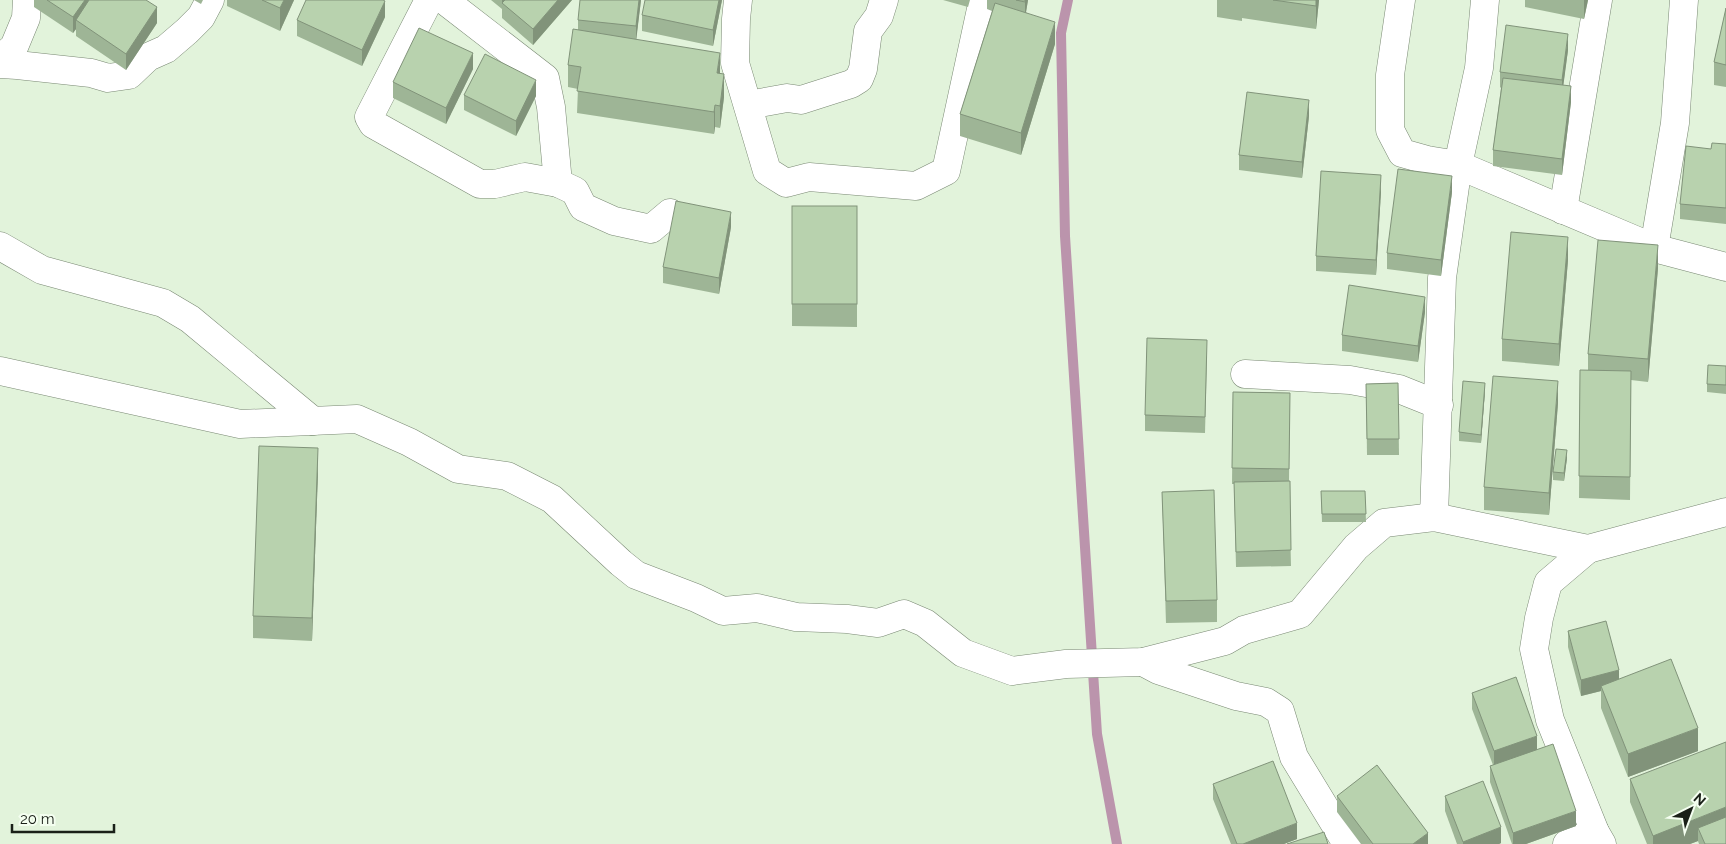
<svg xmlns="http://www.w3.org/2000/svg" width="1726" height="844" font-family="Raleway,sans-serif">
<rect width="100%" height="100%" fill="#e2f3db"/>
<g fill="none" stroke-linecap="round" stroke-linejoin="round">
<path stroke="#bb94ac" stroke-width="10" d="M1068,0L1061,33L1065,236L1097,734L1117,844"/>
<defs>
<g id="minor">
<path d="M429,0L369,117L373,124L480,184H495L525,177L558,183L575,191L583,207L614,221L651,229L670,213"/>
<path d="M444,0L545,78L551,107L558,183"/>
<path d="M738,0L736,19L735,63L767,171L786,183L809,177L916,186L946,171L983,0"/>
<path d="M1401,0L1390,75V130L1402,153L1427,160L1458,165L1654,248L1726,267"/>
<path d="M0,59L14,47L26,18L27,0"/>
<path d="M0,64L17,65L91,73L108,78L129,75L148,57L166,49L187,31L201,17L210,0"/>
<path d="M748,105L787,98L801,100L851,84L859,79L863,69L868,31L879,16L884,0"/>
<path d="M1563,210L1598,0"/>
<path d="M0,246L42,270L163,303L190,319L313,421"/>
<path d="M1654,248L1675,123L1684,0"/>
<path d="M0,371L240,424L357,419L409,442L458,469L507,476L552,499L621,563L636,575L696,598L723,611L757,608L796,617L847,619L878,623L904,614L925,623L963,653L1012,671L1066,664L1143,662L1225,641L1244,630L1300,614L1356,547L1384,523L1434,517L1588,549L1726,512"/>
<path d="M1245,374L1350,380L1399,389L1439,405"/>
<path d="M1434,517L1442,278L1458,165L1479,68L1485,0"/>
<path d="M1588,549L1548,583L1539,618L1534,649L1550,720L1595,832L1602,844"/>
<path d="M1143,662L1158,670L1236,696L1266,702L1280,711L1294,757L1347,844"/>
<path d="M1567,844L1595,832"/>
</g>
</defs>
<use href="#minor" stroke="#798873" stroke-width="29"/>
<use href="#minor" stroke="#fff" stroke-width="28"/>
</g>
<g fill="#9eb596">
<path d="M34,0H146L157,23L126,70L76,36V29L73,33L34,7Z"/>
<path d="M194,0H203L201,4Z"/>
<path d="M227,0H294L280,31L227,6Z"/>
<path d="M491,0H572L533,45L502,18V8V9Z"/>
<path d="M641,0L636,39L720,73L724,97L720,128L715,127L714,134L577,113L578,89L568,87V65L578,30V20Z"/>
<path d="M722,0L713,46L642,31V15Z"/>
<path d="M943,0H970L968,7Z"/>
<path d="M987,0H1028L1026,12L1055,44L1021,155L960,136V114L992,11L987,9Z"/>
<path d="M1217,0H1319L1316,29L1242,18V21L1217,17Z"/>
<path d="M1525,0H1588L1584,19L1525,7Z"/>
<path d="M1726,8V87L1714,85V62Z"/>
<path d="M385,17L362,66L297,36V20Z"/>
<path d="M1568,50L1563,85L1571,102L1562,175L1493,166V150L1501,88L1500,87V72Z"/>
<path d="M473,69L446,124L393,98V82Z"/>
<path d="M464,95L536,96L516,136L464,110Z"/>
<path d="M1309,116L1302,178L1239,170V155Z"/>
<path d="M1726,144V224L1680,219V204L1711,149Z"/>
<path d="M1381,191L1376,275L1316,271V256Z"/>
<path d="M1452,192L1441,276L1387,269V253Z"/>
<path d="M792,206H857V327L792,326Z"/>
<path d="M731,227L719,294L663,283V267Z"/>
<path d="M1568,260L1559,366L1502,361V339Z"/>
<path d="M1658,268L1648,382L1631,380L1630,500L1579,498L1580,370H1588V354Z"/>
<path d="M1425,312L1418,362L1342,351V335Z"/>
<path d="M1207,356L1205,433L1145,431V415Z"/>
<path d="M1726,366V394L1707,392V384Z"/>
<path d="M1398,383L1399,455H1367L1366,384Z"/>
<path d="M1485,391L1481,443L1459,441V432Z"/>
<path d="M1233,392L1290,393L1289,481L1291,566L1236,567L1234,484H1232Z"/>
<path d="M1558,403L1549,515L1484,510V487Z"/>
<path d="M1567,458L1564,481L1553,480V472Z"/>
<path d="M318,471L312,641L253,638V616Z"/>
<path d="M1321,491H1365L1366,522H1322Z"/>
<path d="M1162,492L1217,600V622L1166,623Z"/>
<path d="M1568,631L1619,679L1698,751L1628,777L1601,708V691L1581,696L1568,647Z"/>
<path d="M1472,693L1537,750L1576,826L1526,844H1512L1490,782V766L1493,765L1472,709Z"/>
<path d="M1630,779L1726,844H1699L1698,841L1690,844H1647L1630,802Z"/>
<path d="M1213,784L1297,839L1284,844H1231L1213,799Z"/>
<path d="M1337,796L1428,844H1361L1337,812Z"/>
<path d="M1445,796L1501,843L1499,844H1457L1445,811Z"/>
</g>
<g fill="#81937a">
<path d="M85,0H95L76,20V29L73,33V17Z"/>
<path d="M284,0H294L280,31V8Z"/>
<path d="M502,0H509L502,3V9Z"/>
<path d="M558,0H572L533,45V29Z"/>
<path d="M639,0H641L636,42V26Z"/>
<path d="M719,0H722L713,46V30Z"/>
<path d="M1025,0H1028L1025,18Z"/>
<path d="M1316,0H1319L1316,29Z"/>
<path d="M1584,0H1588L1584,19Z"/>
<path d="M385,1V17L362,66V50Z"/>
<path d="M157,7V23L126,70V54Z"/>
<path d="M1055,22V44L1021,155V133Z"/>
<path d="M1568,34V50L1562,96V80Z"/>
<path d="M473,53V69L446,124V108Z"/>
<path d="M720,53V75L717,73Z"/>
<path d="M724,74V97L720,128V106Z"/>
<path d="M536,80V96L516,136V121Z"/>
<path d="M1571,86V102L1562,175V159Z"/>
<path d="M1309,100V116L1302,178V162Z"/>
<path d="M715,105V127L714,134V112Z"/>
<path d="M1381,175V191L1376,275V260Z"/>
<path d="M1452,176V192L1441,276V260Z"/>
<path d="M731,212V227L719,294V278Z"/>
<path d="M1568,237V260L1559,366V344Z"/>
<path d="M1658,245V268L1648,382V359Z"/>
<path d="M1425,297V312L1418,362V346Z"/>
<path d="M1558,381V403L1549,515V493Z"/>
<path d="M1485,383V391L1481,443V435Z"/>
<path d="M318,448V471L312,641V618Z"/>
<path d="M1567,450V458L1564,481V473Z"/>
<path d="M1619,670V686H1601V691L1581,696V680Z"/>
<path d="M1698,728V751L1628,777V754Z"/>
<path d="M1537,736V752L1494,767V751Z"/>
<path d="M1726,807V830L1698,828V841L1690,844H1653V836Z"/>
<path d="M1576,811V826L1526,844H1513V833Z"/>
<path d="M1297,823V839L1284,844H1243Z"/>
<path d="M1501,827V843L1499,844H1463V842Z"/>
<path d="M1428,833V844H1413Z"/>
</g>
<g fill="#b8d2ae" stroke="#81937a">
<path d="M47,0H85L73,17Z"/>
<path d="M89,0H146L157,7L126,54L76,20Z"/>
<path d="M262,0H284L280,8Z"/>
<path d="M306,0H383L385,1L362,50L297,20Z"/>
<path d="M505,0H558L533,29L502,3Z"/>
<path d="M580,0H639L636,26L578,20Z"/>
<path d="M645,0H719L713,30L642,15Z"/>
<path d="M1016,0H1025V2Z"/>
<path d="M1273,0H1316V6Z"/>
<path d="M995,3L1055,22L1021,133L960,114Z"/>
<path d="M1726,8V65L1714,62Z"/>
<path d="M1506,25L1568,34L1562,80L1500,72Z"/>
<path d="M419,28L473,53L446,108L393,82Z"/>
<path d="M573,29L720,53L717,73L724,74L720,106L715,105L714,112L577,91L581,67L568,65Z"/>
<path d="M485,54L536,80L516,121L464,95Z"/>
<path d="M1503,78L1571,86L1562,159L1493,150Z"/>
<path d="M1247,92L1309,100L1302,162L1239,155Z"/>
<path d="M1712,143L1726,144V208L1680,204L1686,146L1711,149Z"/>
<path d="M1398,169L1452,176L1441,260L1387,253Z"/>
<path d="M1321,171L1381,175L1376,260L1316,256Z"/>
<path d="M676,201L731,212L719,278L663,267Z"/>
<rect x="792" y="206" width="65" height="98"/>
<path d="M1511,232L1568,237L1559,344L1502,339Z"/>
<path d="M1598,240L1658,245L1648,359L1588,354Z"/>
<path d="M1349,285L1425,297L1418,346L1342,335Z"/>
<path d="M1147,338L1207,340L1205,417L1145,415Z"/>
<path d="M1708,365L1726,366V385L1707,384Z"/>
<path d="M1580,370L1631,371L1630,477L1579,476Z"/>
<path d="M1493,376L1558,381L1549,493L1484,487Z"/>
<path d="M1463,381L1485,383L1481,435L1459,432Z"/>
<path d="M1398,383L1399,439H1367L1366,384Z"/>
<path d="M1233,392L1290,393L1289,469L1232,468Z"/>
<path d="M259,446L318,448L312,618L253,616Z"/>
<path d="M1556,449L1567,450L1564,473L1553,472Z"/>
<path d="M1290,481L1291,550L1236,552L1234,482Z"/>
<path d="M1214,490L1217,600L1166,601L1162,492Z"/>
<path d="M1321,491H1365L1366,514H1322Z"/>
<path d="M1606,621L1619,670L1581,680L1568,631Z"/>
<path d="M1671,659L1698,728L1628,754L1601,686Z"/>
<path d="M1516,677L1537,736L1494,751L1472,693Z"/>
<path d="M1726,742V807L1653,836L1630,779Z"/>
<path d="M1553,744L1576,811L1513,833L1490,766Z"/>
<path d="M1273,761L1297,823L1243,844H1237L1213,784Z"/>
<path d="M1377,765L1428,833L1413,844H1373L1337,796Z"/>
<path d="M1483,781L1501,827L1463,842L1445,796Z"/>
<path d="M1726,817V844H1705L1698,828Z"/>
<path d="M1324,832L1328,844H1287Z"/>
</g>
<g transform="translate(1691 809) rotate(42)" stroke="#f4fef0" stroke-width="4" paint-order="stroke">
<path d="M0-4L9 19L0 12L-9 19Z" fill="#1a2018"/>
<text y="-8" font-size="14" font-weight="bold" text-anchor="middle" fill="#1a2018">N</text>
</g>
<path d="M12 824v8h102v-8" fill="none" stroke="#1a2018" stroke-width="2.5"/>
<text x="20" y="824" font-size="15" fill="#1a2018" stroke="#f4fef0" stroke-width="4" paint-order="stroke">20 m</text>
</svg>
